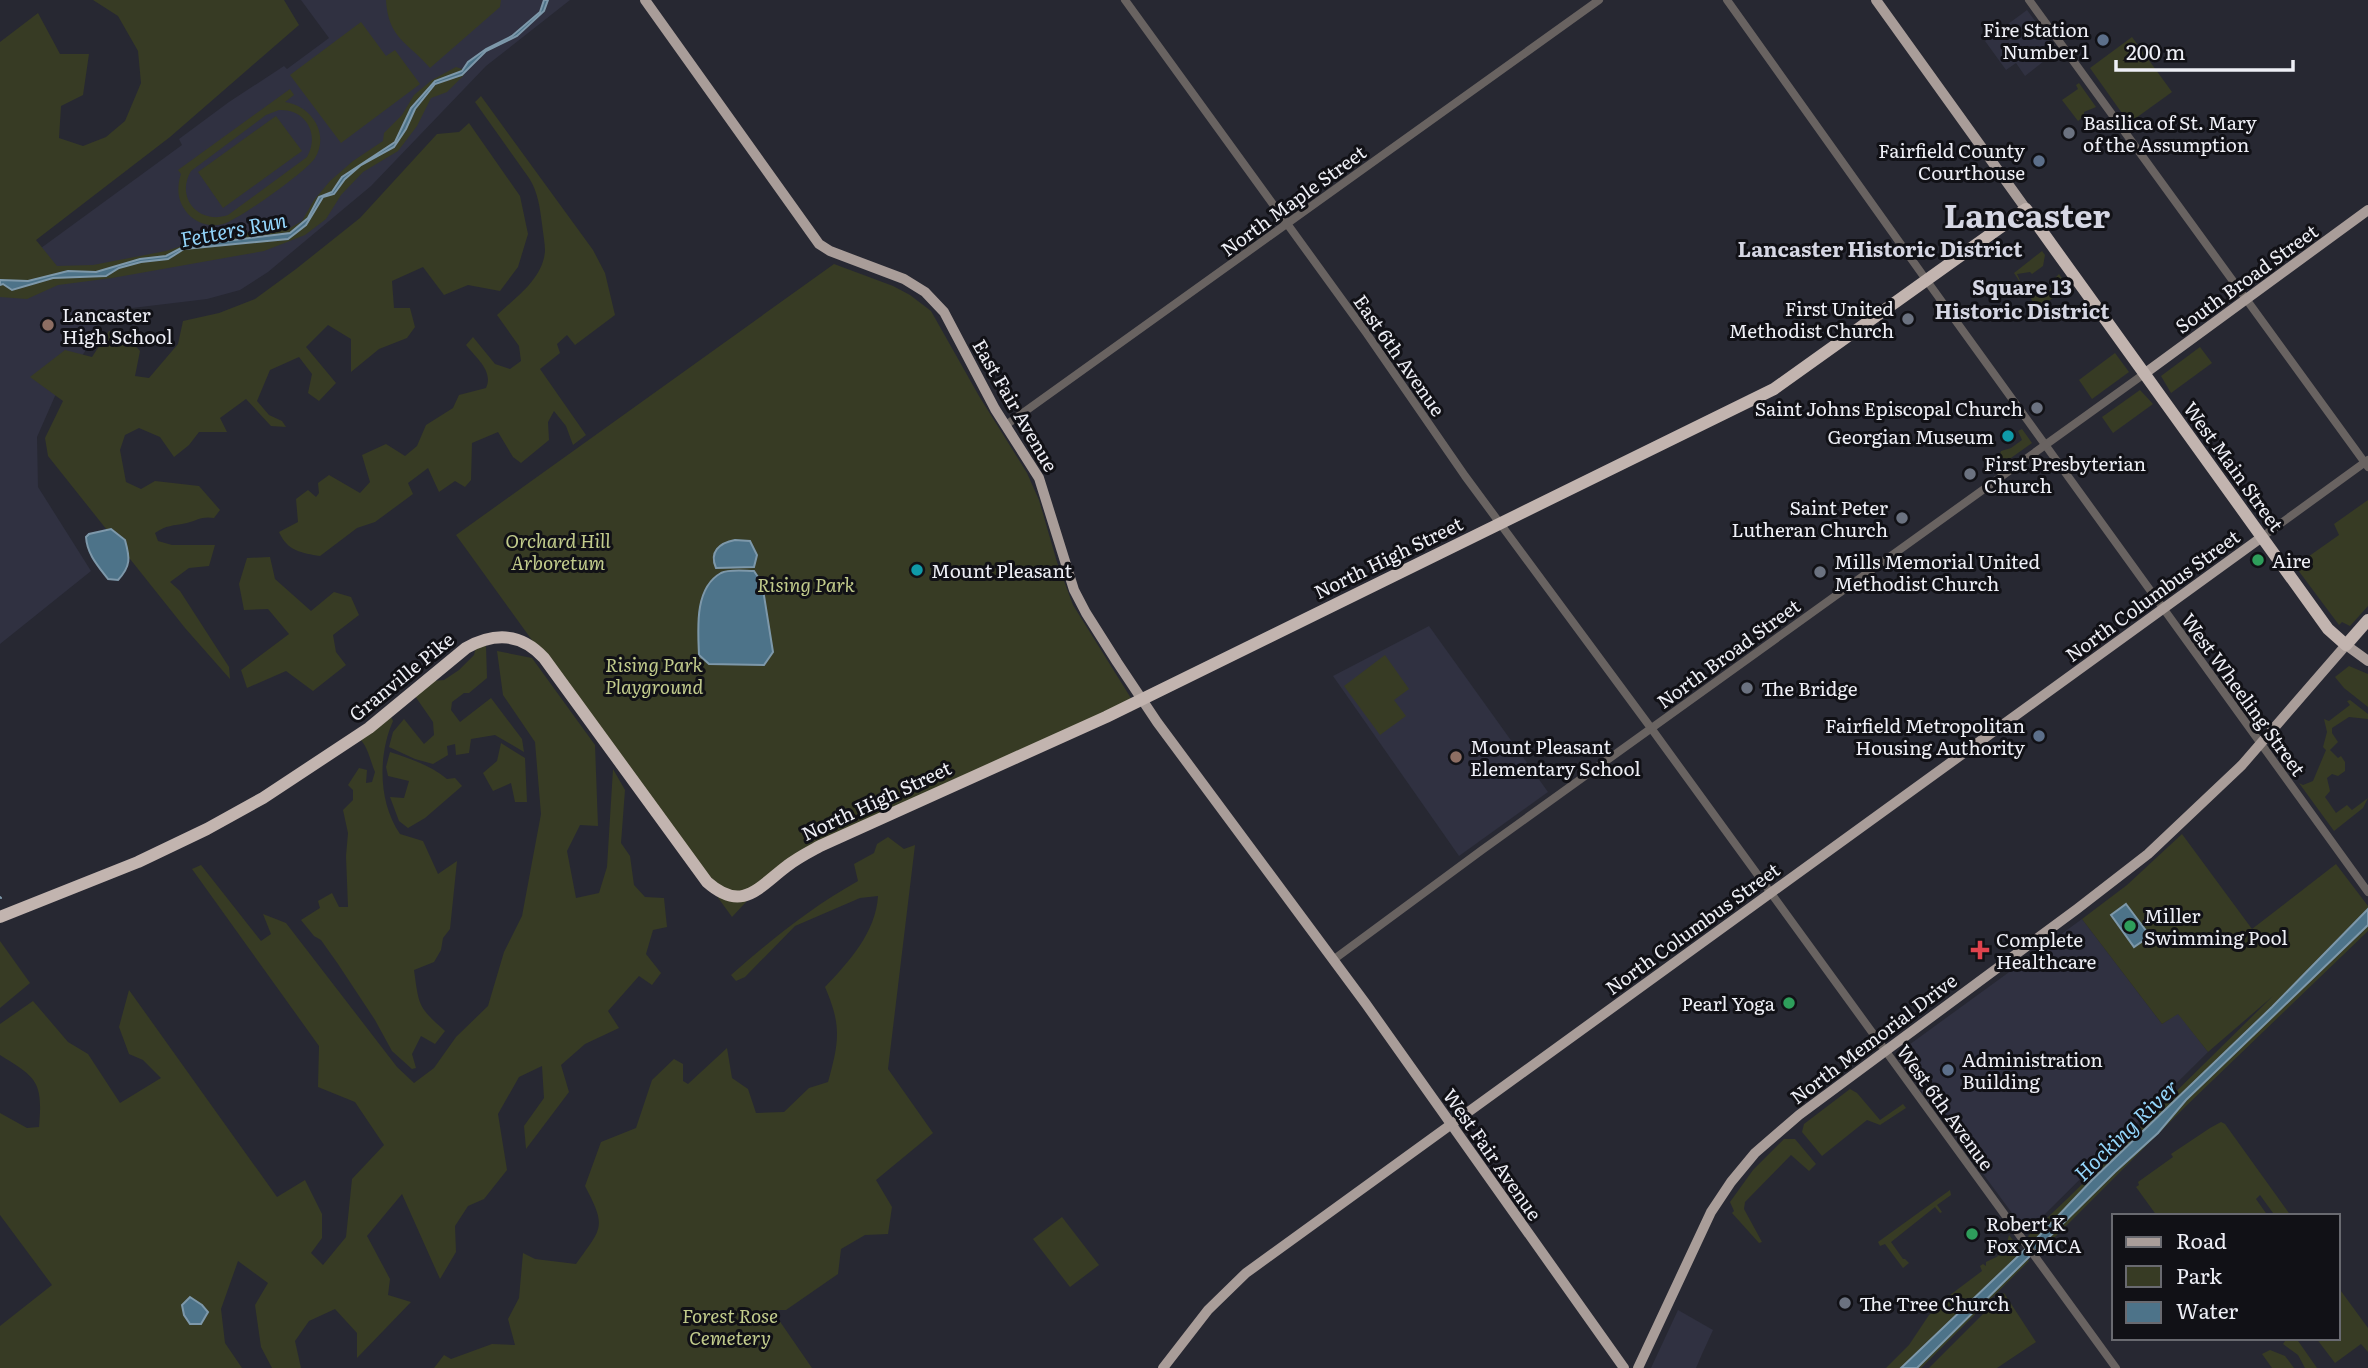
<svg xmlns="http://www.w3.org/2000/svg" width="2368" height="1368" font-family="Literata,serif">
<rect width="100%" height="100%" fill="#272832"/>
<g fill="#303141">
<path d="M301,0H570L486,66L371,186L268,272L240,290L207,299L132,308L95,318L98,332L55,396L37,437L38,487L91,571L0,644V278L182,145L179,139L229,102L284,66L287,69L329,38Z"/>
<path d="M2027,10L2057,51L2025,76L2016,63L2006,70L1985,41Z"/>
<path d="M1429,626L1548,792L1459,856L1333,676Z"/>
<path d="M2082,919L2162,1024L2178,1013L2208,1052L2044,1215L2023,1228L1899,1060V1054L1902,1050Z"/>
<path d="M1678,1310L1713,1330L1702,1354L1696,1368H1651Z"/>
</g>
<g fill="#373b24" fill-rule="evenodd">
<path d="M93,0H284L299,25L170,137L36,240L57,266L93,265L166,251L210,237L290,228L302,221L314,200L330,181L353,161L383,141L384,133L402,115L414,95L432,80L456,67L462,69L464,75L447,92L431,98L417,126L398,151L363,172L341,195L326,219L305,235L264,251L112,278L58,285L27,299L0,297V42L38,13L60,54H89L83,95L61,106L59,138L83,146L106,137L125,121L141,83L138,51L118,16Z"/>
<path d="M386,0H501L500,7L430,68C409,43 388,39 386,0Z"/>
<path d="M361,22L386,56L395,50L420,84L341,143L290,75Z"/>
<path d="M2132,37L2172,92L2129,123L2090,68Z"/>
<path d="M2079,83L2096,107L2084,112V116L2078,121L2062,100L2078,89L2076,85Z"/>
<path d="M290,89L294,95L285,102C311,106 330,133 315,158C307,171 237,221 223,224C209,228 193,222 185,210C177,199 177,186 181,174L178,170ZM279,110C306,109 320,134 307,157L228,215C199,225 175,198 191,171L266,115Z"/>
<path d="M481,96L593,250L605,273L615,315L575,345L567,335L557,344L560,353L540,369L586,435L573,445L566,426L554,411L548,422L549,440L521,463L513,457L498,432L472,443L471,480L465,487L455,481L439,492L428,468L408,483L413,494L375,522L357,528L320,556C302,553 287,551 279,532L298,522L296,499L308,490L316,497L319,493L318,483L329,475L360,493L370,482L362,455L386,444L405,456L417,446L426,425L453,408L459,395L486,388C494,371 476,358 466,345L473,337L495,364L510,369L521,361L519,346L497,315C515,298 543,279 545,251C545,243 543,233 542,224C540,208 538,192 529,178L475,102Z"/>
<path d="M276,116L302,151L223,208L198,172Z"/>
<path d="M469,123L520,196L528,234L518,267L500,291L468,285L444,295L423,267L392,281L394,308H410L415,327L407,338L379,349L351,372V339L328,325L306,347L336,383L319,401L308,393L312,374L299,357L270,370L257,401L269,415L282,421L286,427L271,426L246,399L220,418L227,432H199L189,445L174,457L160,437L139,428L125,435L120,450L126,482L141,489L155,481L199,486L220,510L214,518C202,516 198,520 187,523C173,526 166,525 155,533L158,541L172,545H215L209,566L189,568L170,582L180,591L229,667L230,679L185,628L48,456L45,438L63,401L30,377L65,350L92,357L109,331H122L140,351L135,376L149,378L178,344L183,321L219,313L255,299L296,269L360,218L437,134L459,132Z"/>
<path d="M2042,251L2045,255L2043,266L2032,274L2030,272L2017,274L2022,285L2014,273Z"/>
<path d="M834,264L893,286L910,295L931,311L979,396L1027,473L1039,500L1057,562L1073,605L1134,703L820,846L760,887L732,917L456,535Z"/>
<path d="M2059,274L2068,287L2036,310L2027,289L2029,287L2035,295L2039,293L2042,295L2055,286L2054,279Z"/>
<path d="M2200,347L2212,363L2171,393L2161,376Z"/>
<path d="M2115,353L2129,372L2092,399L2079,380Z"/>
<path d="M2140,390L2153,404L2113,433L2102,417Z"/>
<path d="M2022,429L2032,443L1994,470L2001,451L2011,448L2022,440L2018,431Z"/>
<path d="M2368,500V606L2350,626L2342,622L2339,625L2295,566L2339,535L2334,524Z"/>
<path d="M270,557L275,579L311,611L334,592L351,597L359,615L333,635L336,652L346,665L313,691L286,671L247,688L241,670L289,634L268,609L244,610L239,584L247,558Z"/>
<path d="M486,646L487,678L469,693H464L452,702L451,710L460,722L491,698L522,739L524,752L495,735L471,739L469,753L456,755L455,744L447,746L448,755L433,764L415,759L389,747L393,732L404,719L424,744L434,735L433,722L415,696L432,681L444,680L459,670L474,655L476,647Z"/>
<path d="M497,651L532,658L595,745L598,826L580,825L567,851L576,898L599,893L607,867L613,769L625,790L621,843L630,856L634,885L645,897L664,898L667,927L653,930L646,954L661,973L652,985L639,976L608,1011L619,1028L585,1044L561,1065L569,1092L526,1149L524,1126L544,1098L542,1066L519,1077L498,1114L507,1170L484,1199L468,1206L455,1226L456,1252L440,1279L402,1194L367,1236L390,1279L388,1295L411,1302L357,1358V1333L335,1309L309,1321L295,1341L301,1368H272L261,1347L255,1305L268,1283L238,1261L221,1309L225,1343L242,1368H0V1326L52,1285L0,1215V1113L27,1128L39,1127C43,1081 37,1078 0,1055V1024L33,1001L68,1042L88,1054L120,1103L161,1078L143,1060L129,1054L119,1027L129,990L277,1197L305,1180L322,1214V1238L311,1253L323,1265L346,1237L352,1179L384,1145L355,1102L318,1087L319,1046L192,869L201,865L261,941L271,934L263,914L286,923L397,1067L414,1083L434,1068L456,1037L488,1006L504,952L522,916L541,814L535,742L503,695Z"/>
<path d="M1385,655L1409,689L1394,700L1406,716L1380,735L1344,686Z"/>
<path d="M2349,666L2368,674V707L2344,688L2335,677Z"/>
<path d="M2350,700L2368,714V719L2349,717L2332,728V733L2338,742L2330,750L2338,758L2341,756L2345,762V771L2338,776L2332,774L2327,778L2330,791L2325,797L2336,813L2347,805L2352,810L2368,798L2363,808L2334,831L2299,783L2303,785L2313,781L2326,750L2323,747L2327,732L2324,719L2329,721L2350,705L2347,701Z"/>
<path d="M391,717L393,721C378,755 378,802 400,834L423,841L438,874L457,861L450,929L443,938L441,950L434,962L414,970C419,1006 418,1007 445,1031L435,1044L421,1036L412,1054L416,1068L412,1069L392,1051L375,1020L338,964L321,940L314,936L301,920L320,908L318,901L332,893L339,907H348L346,856L348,833L343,810L353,800V790L348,785L359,768L367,770L366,783L372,782L375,772C370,760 369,750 361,740Z"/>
<path d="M501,743L525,758L527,802H515L511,783L493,791L483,773L497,761Z"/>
<path d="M390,752C411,759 430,765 447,779L455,778L462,786L425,818L408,828L399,821L390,797L404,798L409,781L388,776L386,767Z"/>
<path d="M2182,834L2252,929L2336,864L2368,906V931L2187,1105L2040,1252L2028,1236L2067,1199L2273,996L2208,1052L2178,1014L2162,1024L2082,919L2127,885Z"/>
<path d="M888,837L904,849L915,845L888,1069L933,1133L876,1180L892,1207L888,1234L865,1235L841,1249L838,1274L786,1310H772L812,1368H434L444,1355L451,1359L492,1344L515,1345L508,1319L519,1298L523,1253L535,1259L576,1264C602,1227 607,1228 585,1186L601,1142L636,1128L652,1080L674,1059L683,1064V1081L688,1084L727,1048L732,1078L748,1089L756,1113L784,1112L809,1088L828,1082C839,1042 842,1026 825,987C849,962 876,932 878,896L860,898L795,926L745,977L736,981L731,975C772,939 810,908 858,881L854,864L874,853L877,844Z"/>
<path d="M0,941L30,983L0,1008Z"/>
<path d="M1850,1089L1857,1093L1880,1120L1903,1104L1906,1108L1880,1125L1867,1120L1822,1156L1802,1132L1804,1124Z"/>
<path d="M2221,1122L2225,1124L2291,1216H2270L2273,1213L2260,1195L2256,1199L2268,1216H2157L2136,1187L2139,1185L2138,1182L2173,1157L2171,1154L2210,1128Z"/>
<path d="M1784,1139H1795L1816,1164L1809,1171L1791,1155L1745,1202L1744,1209L1762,1242L1759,1243L1732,1213L1734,1211L1730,1202L1753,1170Z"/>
<path d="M1950,1190L1951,1195L1937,1205L1942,1212L1940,1213L1935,1207L1891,1242L1903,1259H1905L1909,1263L1903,1268L1885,1244L1880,1246L1878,1242Z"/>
<path d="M1062,1217L1099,1265L1070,1287L1033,1239Z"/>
<path d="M2009,1235L2029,1261L1921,1368H1886L1909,1345L1929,1315L1936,1310L1934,1307L1982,1271L1980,1266L1983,1264L1986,1266V1262C2004,1254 2004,1253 2009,1235Z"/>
<path d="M2338,1287L2368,1328V1352L2361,1344L2335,1363L2316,1338H2338Z"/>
<path d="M2004,1293L2036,1342L1997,1368H1929Z"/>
<path d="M2287,1338H2296L2317,1368H2305L2298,1355L2283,1344Z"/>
<path d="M2270,1350L2285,1356L2294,1368H2272L2262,1354Z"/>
</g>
<g fill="#4d7389" stroke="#7d98aa" stroke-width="2">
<path d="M544,0H548L544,11L517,36L486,51L462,75L435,84L415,109L406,129L394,147L361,165L345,179L334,194L323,197L306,225L288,239L184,249L168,259L141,262L119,268L106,276L53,278L12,290L3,284L0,285V280L28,281L68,271L96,272L140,259L166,256L185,246L290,233L308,218L319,197L332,192L342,177L395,142L411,108L435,81L462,71L468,62L486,49L512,36L540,12Z"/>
<path d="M111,529L125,540C130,558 131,566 118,580L108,579C98,566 87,554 86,537L89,534Z"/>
<path d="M735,540L750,541L757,555L754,567L716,568C709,552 719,543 735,540Z"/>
<path d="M754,571L762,583L773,652L764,665L709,664L699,655C698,629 694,588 721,573C729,569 745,571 754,571Z"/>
<path d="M2126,904L2150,936L2134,947L2111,915Z"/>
<path d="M2368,909V925L2186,1100L2158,1133L2115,1172L1917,1368H1901L2037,1238L2092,1180L2272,1007Z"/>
<path d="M190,1297L202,1305L208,1312L201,1324H190L184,1315L182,1305Z"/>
</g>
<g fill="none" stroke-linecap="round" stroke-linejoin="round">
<path stroke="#7d98aa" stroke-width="2" d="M0,897L1,898"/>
<g stroke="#696361" stroke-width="8">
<path d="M1125,0L1367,334L1465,476L1651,728L2116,1368"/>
<path d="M1727,0L1927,281L2368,892"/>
<path d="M2029,0L2368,467"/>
<path d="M1006,425L1599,0"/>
<path d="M2262,537L2368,460"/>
<path d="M1333,960L1482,850L2144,374"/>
</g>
<g stroke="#a99d99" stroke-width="10">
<path d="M645,0L819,244L830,251L904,279L925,292L944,312L995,409L1039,478L1074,590L1086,613L1117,662L1157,722L1366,1004L1624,1368"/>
<path d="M1876,0L2026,209"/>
<path d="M2144,374L2368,210"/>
<path d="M1163,1368L1208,1310L1246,1273L2262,537"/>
<path d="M1638,1368L1711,1212L1731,1182L1755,1153L1799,1115L2077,909L2148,854L2242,765L2346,645L2368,661"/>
</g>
<path stroke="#c2b4af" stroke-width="12" d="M0,917L138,862L207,829L263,798L369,728L466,648C495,632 521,633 544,658L707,882C742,913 758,888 787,866C797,858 809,852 820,846L1106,717L1774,389L2026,209L2328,629L2346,645L2368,620"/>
</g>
<g fill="#5c6f8a" stroke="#111116" stroke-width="2.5">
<circle cx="2103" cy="40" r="7"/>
<circle cx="2039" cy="161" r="7"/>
<circle cx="2039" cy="736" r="7"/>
<circle cx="1948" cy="1070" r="7"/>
</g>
<g fill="#6b7280" stroke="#111116" stroke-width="2.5">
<circle cx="2069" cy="133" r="7"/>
<circle cx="1908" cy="319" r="7"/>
<circle cx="2037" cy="408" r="7"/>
<circle cx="1970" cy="474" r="7"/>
<circle cx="1902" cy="518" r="7"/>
<circle cx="1820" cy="572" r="7"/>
<circle cx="1747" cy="688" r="7"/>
<circle cx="1845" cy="1303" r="7"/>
</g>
<g fill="#8d6e63" stroke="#111116" stroke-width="2.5">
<circle cx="48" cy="325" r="7"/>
<circle cx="1456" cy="757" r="7"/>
</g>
<g fill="#0f9aa8" stroke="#111116" stroke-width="2.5">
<circle cx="2008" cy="436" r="7"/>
<circle cx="917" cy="570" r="7"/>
</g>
<g fill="#2e9e5b" stroke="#111116" stroke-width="2.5">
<circle cx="2258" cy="560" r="7"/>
<circle cx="2130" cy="926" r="7"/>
<circle cx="1789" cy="1003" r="7"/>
<circle cx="1972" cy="1234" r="7"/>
</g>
<path fill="#e0444e" stroke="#111116" stroke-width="2.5" d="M1976.5 939.5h7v7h7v7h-7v7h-7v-7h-7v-7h7z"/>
<g text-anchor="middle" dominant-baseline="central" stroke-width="6" stroke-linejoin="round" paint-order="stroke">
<g font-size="19" fill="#eeeff6" stroke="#111116" text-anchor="start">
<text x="2089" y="29" text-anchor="end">Fire Station<tspan x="2089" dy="22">Number 1</tspan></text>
<text x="2083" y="122">Basilica of St. Mary<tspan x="2083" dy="22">of the Assumption</tspan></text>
<text x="2025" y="150" text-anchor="end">Fairfield County<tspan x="2025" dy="22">Courthouse</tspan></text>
<text x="1894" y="308" text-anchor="end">First United<tspan x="1894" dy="22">Methodist Church</tspan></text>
<text x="62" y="314">Lancaster<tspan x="62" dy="22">High School</tspan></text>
<text x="2023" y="408" text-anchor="end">Saint Johns Episcopal Church</text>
<text x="1994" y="436" text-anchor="end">Georgian Museum</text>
<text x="1984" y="463">First Presbyterian<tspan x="1984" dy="22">Church</tspan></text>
<text x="1888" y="507" text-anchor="end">Saint Peter<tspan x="1888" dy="22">Lutheran Church</tspan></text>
<text x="2272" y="560">Aire</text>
<text x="1834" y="561">Mills Memorial United<tspan x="1834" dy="22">Methodist Church</tspan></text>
<text x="931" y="570">Mount Pleasant</text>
<text x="1761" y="688">The Bridge</text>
<text x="2025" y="725" text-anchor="end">Fairfield Metropolitan<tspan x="2025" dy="22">Housing Authority</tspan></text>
<text x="1470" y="746">Mount Pleasant<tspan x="1470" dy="22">Elementary School</tspan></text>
<text x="2144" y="915">Miller<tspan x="2144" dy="22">Swimming Pool</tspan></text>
<text x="1996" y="939">Complete<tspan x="1996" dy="22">Healthcare</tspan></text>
<text x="1775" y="1003" text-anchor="end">Pearl Yoga</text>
<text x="1962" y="1059">Administration<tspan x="1962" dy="22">Building</tspan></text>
<text x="1986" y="1223">Robert K<tspan x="1986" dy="22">Fox YMCA</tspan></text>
<text x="1859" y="1303">The Tree Church</text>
</g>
<g font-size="19" fill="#eeeff6" stroke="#111116">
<text transform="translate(1293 200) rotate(-36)">North Maple Street</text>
<text transform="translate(2246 278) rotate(-36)">South Broad Street</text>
<text transform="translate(1400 355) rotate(55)">East 6th Avenue</text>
<text transform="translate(1016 405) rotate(60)">East Fair Avenue</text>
<text transform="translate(2234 466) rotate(54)">West Main Street</text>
<text transform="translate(1388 557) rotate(-26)">North High Street</text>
<text transform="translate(2152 595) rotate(-36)">North Columbus Street</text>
<text transform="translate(1728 653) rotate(-36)">North Broad Street</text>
<text transform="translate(401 676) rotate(-39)">Granville Pike</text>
<text transform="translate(2244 694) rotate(54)">West Wheeling Street</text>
<text transform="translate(876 800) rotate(-25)">North High Street</text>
<text transform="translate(1692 928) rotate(-36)">North Columbus Street</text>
<text transform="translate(1873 1038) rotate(-37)">North Memorial Drive</text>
<text transform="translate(1946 1107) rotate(54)">West 6th Avenue</text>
<text transform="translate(1493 1154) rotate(55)">West Fair Avenue</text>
</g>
<g font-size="19" font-style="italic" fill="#c2cc8c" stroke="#111116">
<text x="558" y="540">Orchard Hill<tspan x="558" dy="22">Arboretum</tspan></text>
<text x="806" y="584">Rising Park</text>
<text x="654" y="664">Rising Park<tspan x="654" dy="22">Playground</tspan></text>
<text x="730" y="1315">Forest Rose<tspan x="730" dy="22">Cemetery</tspan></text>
</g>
<g font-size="21" font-style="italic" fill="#93d5fb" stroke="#111116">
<text transform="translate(233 228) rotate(-11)">Fetters Run</text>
<text transform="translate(2125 1129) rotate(-44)">Hocking River</text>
</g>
<g font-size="21" font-weight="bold" fill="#d5d6e3" stroke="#111116">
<text x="1880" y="247">Lancaster Historic District</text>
<text x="2022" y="285">Square 13<tspan x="2022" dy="24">Historic District</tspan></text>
</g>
<g font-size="33" font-weight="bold" fill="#d5d6e3" stroke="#111116">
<text x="2027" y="213">Lancaster</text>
</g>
</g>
<rect x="2112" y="1214" width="228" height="126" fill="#111116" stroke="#696a70" stroke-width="2"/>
<rect x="2126" y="1237" width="35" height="10" fill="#a99d99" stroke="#696a70" stroke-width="2"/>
<text x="2176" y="1249" font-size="21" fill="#eeeff6">Road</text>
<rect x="2126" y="1266" width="35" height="21" fill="#373b24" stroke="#696a70" stroke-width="2"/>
<text x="2176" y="1284" font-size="21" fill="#eeeff6">Park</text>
<rect x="2126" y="1302" width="35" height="21" fill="#4d7389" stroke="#696a70" stroke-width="2"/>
<text x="2176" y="1319" font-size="21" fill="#eeeff6">Water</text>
<path d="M2116 60v10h177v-10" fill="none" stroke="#eeeff6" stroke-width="3.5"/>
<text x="2126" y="60" font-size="21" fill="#eeeff6" stroke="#111116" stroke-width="5" paint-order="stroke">200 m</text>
</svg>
